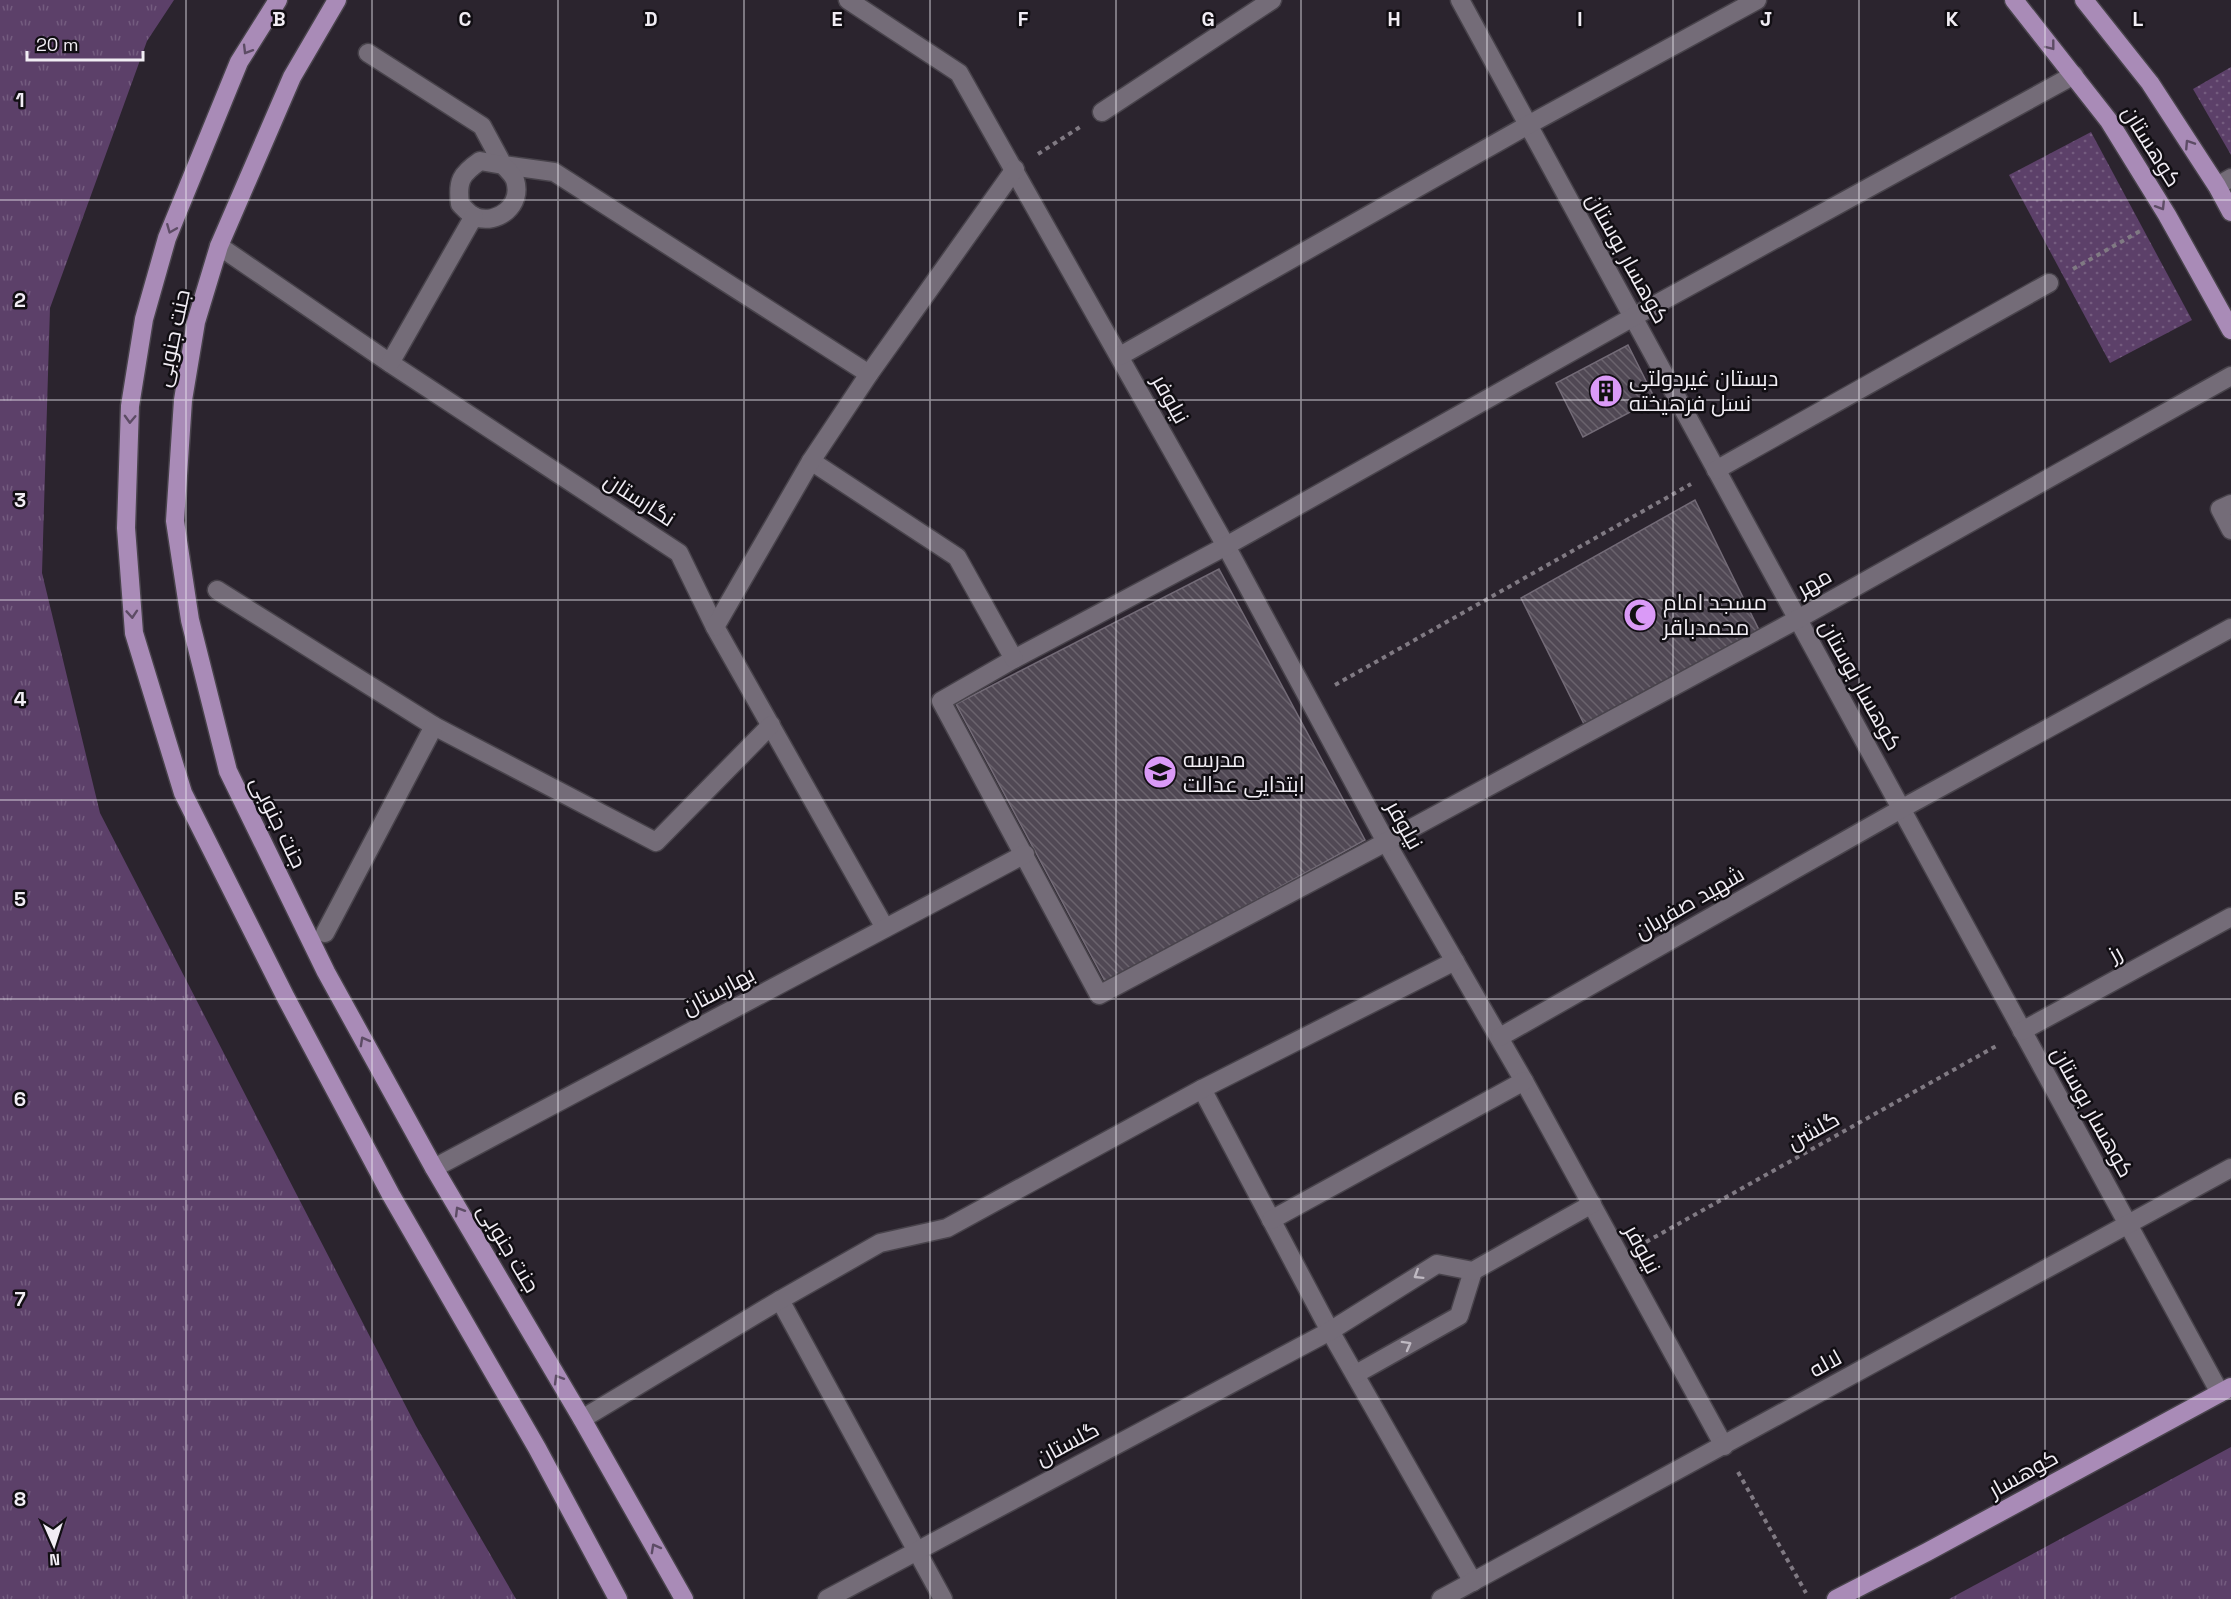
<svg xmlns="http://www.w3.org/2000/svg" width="2231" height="1599" font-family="'Space Grotesk',Cairo,sans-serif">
<defs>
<pattern id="grass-tufts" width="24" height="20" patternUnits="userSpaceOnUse" patternTransform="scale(1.5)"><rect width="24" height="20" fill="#5c4069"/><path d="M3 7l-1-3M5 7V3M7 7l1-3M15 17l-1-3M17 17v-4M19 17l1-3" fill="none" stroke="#745c7f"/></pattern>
<pattern id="park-dots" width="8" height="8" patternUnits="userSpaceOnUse" patternTransform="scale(1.5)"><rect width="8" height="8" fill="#5c4069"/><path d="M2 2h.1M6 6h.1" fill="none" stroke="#745c7f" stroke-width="1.8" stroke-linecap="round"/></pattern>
<pattern id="building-back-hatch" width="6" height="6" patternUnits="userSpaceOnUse" patternTransform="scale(1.5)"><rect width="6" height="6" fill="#504854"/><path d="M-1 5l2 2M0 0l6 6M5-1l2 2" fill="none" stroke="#6a636d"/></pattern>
</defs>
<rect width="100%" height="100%" fill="#2b242e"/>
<g fill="url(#grass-tufts)">
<path d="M0,0H174L147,41L50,308L42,573L100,813L416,1426L516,1599H0Z"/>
<path d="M2231,1447V1599H1949Z"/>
</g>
<g fill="url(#park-dots)">
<path d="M2231,67V155L2193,89Z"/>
<path d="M2091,132L2192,320L2110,363L2009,175Z"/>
</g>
<g fill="url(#building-back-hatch)" stroke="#736b77" stroke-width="1.5">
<path d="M1628,345L1655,399L1583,437L1556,383Z"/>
<path d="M1695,500L1760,632L1586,728L1521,598Z"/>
<path d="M1219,569L1365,840L1106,983L956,704Z"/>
</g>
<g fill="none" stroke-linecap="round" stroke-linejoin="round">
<defs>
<g id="minor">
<path d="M848,0L959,73L1226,546L1386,842L1524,1081L1724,1446"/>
<path d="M1460,0L2220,1393"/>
<path d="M368,53L482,126L503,165L554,172L869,374"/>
<path d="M2074,75L1633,317L1226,546L1014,659L941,701L1099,995L1386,842L1798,619L2231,376"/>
<path d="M1102,112L1272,0"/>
<path d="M480,161L503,165C507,169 513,175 515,180C523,205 498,225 475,217C470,215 464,208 460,204C457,181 461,174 480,161Z"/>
<path d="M2217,186L2231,178"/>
<path d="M219,246L390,363L679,553L715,627L885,928"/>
<path d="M1120,356L1528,125L1757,0"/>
<path d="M390,363L474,216"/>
<path d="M811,461L957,557L1014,659"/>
<path d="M1716,470L2049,283"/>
<path d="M2231,504L2220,509L2231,530"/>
<path d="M217,590L434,726L656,842L771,725"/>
<path d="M715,627L811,461L869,374L1015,169"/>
<path d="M325,933L434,726"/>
<path d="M2022,1031L2231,917"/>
<path d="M1500,1037L1901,809L2231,628"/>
<path d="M1202,1089L1330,1331L1473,1582"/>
<path d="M434,1168L1025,854"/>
<path d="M1271,1220L1524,1081"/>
<path d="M780,1300L943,1599"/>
<path d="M1356,1374L1459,1316L1473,1271"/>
<path d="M582,1419L780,1300L880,1243L947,1228L1202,1089L1455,961"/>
<path d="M827,1599L1330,1331L1437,1264L1473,1271L1592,1204"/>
<path d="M1441,1599L2231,1168"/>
</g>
<g id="major">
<path d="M278,0L239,62L167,238L144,319L130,406L126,528L134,633L183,793L286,998L391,1195L537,1448L618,1599"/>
<path d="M337,0L292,77L219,246L196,322L183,400L175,521L190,620L228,771L326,972L434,1168L582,1419L684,1599"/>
<path d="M2014,0L2109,121L2167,215L2231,330"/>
<path d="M2084,0L2150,83L2217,186L2231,212"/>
<path d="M1836,1599L1927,1552L2231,1387"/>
</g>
</defs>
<use href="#minor" stroke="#48434b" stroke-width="21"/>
<use href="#major" stroke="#48434b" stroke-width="21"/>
<g stroke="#807a83" stroke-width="4" stroke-dasharray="4.5 4.5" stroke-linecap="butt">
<path d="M1038,154L1080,127"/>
<path d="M2073,269L2142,230"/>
<path d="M1335,685L1691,484"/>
<path d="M1646,1242L1998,1045"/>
<path d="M1738,1472L1806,1593"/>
</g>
<use href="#minor" stroke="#746c78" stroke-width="18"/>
<use href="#major" stroke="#a98bb7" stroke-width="18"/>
</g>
<defs><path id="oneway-chevron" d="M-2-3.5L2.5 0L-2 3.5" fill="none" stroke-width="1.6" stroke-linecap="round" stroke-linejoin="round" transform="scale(1.5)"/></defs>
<g stroke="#5d4c65">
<use href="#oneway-chevron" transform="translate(2051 46) rotate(52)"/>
<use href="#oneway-chevron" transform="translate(247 50) rotate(121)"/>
<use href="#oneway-chevron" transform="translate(2189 144) rotate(-123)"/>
<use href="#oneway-chevron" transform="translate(2161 206) rotate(58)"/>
<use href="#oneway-chevron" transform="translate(171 229) rotate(112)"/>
<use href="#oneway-chevron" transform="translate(130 419) rotate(92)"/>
<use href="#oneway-chevron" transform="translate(132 614) rotate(86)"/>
<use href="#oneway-chevron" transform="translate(364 1041) rotate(-119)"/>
<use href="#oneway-chevron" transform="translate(459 1211) rotate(-121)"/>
<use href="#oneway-chevron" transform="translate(558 1379) rotate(-121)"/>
<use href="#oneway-chevron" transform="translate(655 1548) rotate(-119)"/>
</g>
<g stroke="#bfb9c2">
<use href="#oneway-chevron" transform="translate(1418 1275) rotate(148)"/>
<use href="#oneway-chevron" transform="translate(1407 1345) rotate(-29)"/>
</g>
<path fill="none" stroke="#f1edf4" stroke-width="1.5" stroke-opacity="0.55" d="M186,0V1599M372,0V1599M558,0V1599M744,0V1599M930,0V1599M1116,0V1599M1301,0V1599M1487,0V1599M1673,0V1599M1859,0V1599M2045,0V1599M0,200H2231M0,400H2231M0,600H2231M0,800H2231M0,999H2231M0,1199H2231M0,1399H2231"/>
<defs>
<symbol id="building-disc" viewBox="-11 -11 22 22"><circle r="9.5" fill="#da9af7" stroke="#110e13"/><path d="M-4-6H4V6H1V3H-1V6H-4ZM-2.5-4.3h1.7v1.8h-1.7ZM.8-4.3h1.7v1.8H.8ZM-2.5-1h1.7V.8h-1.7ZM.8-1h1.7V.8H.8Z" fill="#111"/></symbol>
<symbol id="mosque-disc" viewBox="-11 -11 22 22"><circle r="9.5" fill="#da9af7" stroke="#110e13"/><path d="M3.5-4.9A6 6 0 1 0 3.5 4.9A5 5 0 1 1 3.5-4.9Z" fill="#111"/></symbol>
<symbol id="school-disc" viewBox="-11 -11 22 22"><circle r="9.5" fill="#da9af7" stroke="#110e13"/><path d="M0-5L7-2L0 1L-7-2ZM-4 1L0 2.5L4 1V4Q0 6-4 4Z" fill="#111"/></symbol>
</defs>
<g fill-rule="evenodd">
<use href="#building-disc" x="1587" y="372" width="38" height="38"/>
<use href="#mosque-disc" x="1621" y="596" width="38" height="38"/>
<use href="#school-disc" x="1141" y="753" width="38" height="38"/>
</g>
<g text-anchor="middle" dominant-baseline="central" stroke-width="5" stroke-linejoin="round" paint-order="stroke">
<g font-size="22" fill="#f1edf4" stroke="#110e13">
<text transform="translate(2152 146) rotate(58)">کوهستان</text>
<text transform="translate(1628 258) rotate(61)">کوهسار بوستان</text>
<text transform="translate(172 338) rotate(-78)">جنت جنوبی</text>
<text transform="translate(1171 399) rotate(61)">نیلوفر</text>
<text transform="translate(640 499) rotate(33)">نگارستان</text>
<text transform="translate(1814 582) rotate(-29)">مهر</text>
<text transform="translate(1861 685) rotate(61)">کوهسار بوستان</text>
<text transform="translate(279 822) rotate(64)">جنت جنوبی</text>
<text transform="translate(1405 825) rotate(61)">نیلوفر</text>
<text transform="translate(1689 902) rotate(-30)">شهید صفریان</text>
<text transform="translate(2115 953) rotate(-29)">رز</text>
<text transform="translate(718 990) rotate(-28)">بهارستان</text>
<text transform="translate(2093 1112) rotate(61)">کوهسار بوستان</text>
<text transform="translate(1813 1130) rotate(-29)">گلشن</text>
<text transform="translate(509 1248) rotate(59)">جنت جنوبی</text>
<text transform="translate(1643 1249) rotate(62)">نیلوفر</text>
<text transform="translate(1825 1363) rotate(-29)">لاله</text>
<text transform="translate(1067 1443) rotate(-28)">گلستان</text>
<text transform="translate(2023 1473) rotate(-29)">کوهسار</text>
</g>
<g font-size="22" fill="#f1edf4" stroke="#110e13" text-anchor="start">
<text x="1629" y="378">دبستان غیردولتی<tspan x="1629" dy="25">نسل فرهیخته</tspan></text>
<text x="1663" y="602">مسجد امام<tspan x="1663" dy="25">محمدباقر</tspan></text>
<text x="1183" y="759">مدرسه<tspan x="1183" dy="25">ابتدایی عدالت</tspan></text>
</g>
</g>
<g font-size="20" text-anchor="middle" font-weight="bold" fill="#f1edf4" stroke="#110e13" stroke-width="5" stroke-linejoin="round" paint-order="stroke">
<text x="279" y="26">B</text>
<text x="465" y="26">C</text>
<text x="651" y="26">D</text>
<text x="837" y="26">E</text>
<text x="1023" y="26">F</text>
<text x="1208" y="26">G</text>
<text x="1394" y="26">H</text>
<text x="1580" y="26">I</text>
<text x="1766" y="26">J</text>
<text x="1952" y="26">K</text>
<text x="2138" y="26">L</text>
<text x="20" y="107">1</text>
<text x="20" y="307">2</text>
<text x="20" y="507">3</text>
<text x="20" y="706">4</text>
<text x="20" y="906">5</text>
<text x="20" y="1106">6</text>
<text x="20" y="1306">7</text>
<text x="20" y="1506">8</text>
</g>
<g transform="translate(54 1545) rotate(177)" stroke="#110e13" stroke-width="4.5" paint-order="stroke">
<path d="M0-4.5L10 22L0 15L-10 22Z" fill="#f1edf4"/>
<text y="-9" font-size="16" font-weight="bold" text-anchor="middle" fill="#f1edf4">N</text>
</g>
<path d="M27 51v9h116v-9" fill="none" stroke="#f1edf4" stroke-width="3"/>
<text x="36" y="51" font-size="18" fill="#f1edf4" stroke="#110e13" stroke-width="4.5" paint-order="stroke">20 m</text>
</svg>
